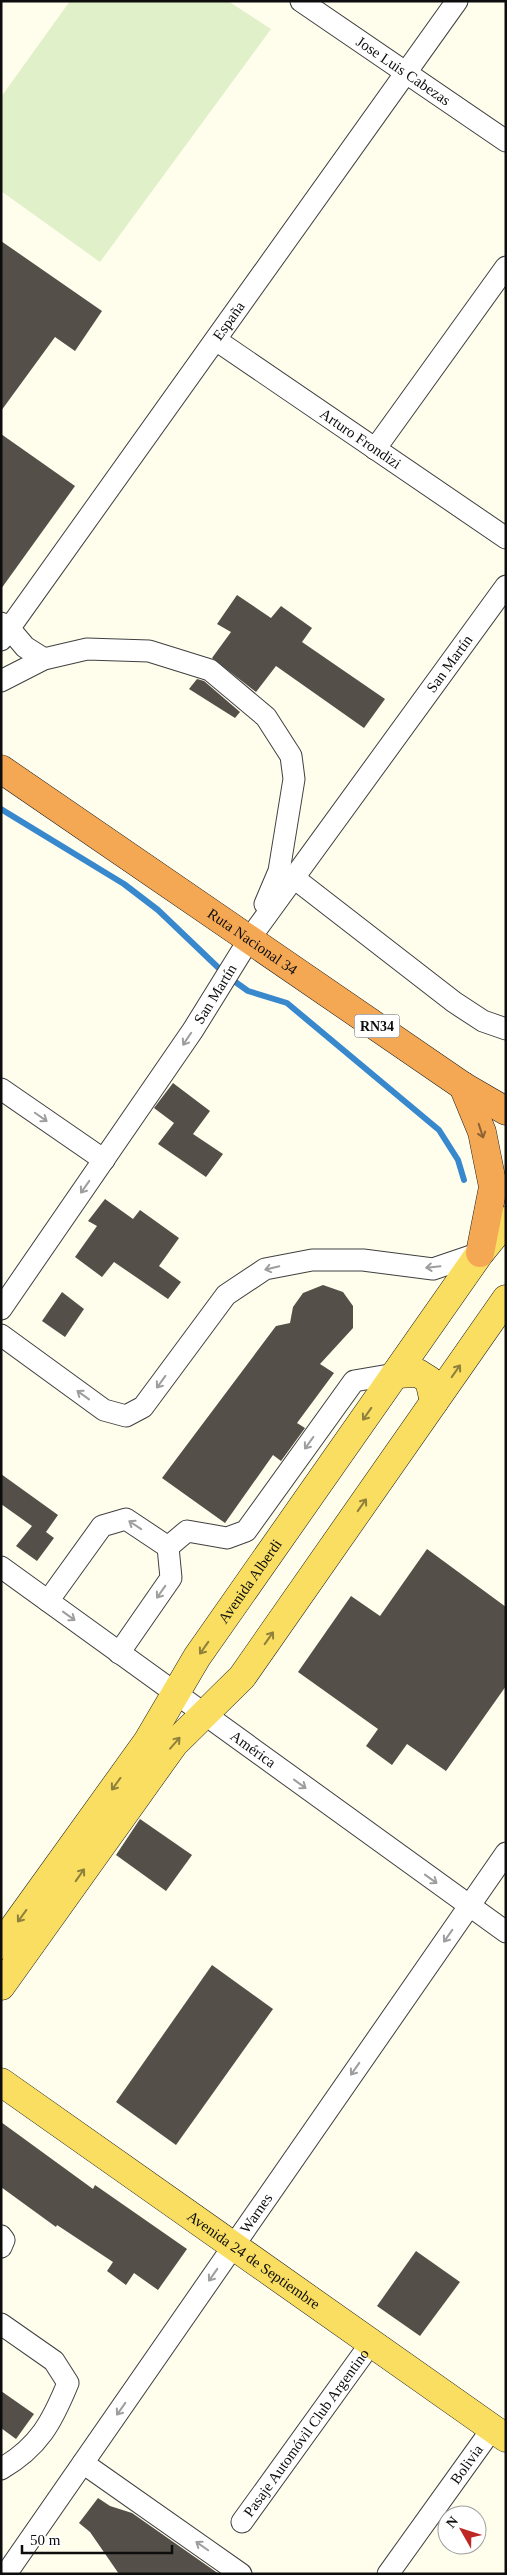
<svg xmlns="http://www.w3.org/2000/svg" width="507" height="2575" font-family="'Times New Roman',serif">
<rect width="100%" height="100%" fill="#fffdec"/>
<path fill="#e0f0c8" d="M70,1H228L271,29L100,262L1,191V97Z"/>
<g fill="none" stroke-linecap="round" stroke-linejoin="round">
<path stroke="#3888ce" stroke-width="6" d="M1,809L124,884L158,910L227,976L248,991L287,1003L439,1130L458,1160L464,1180"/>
</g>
<g fill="#554f49">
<path d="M1,241L102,311L75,351L55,337L1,411Z"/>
<path d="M1,434L75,486L1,589Z"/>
<path d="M237,595L271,618L281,606L312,628L302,642L385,699L364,728L276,666L256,692L212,658L231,632L217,624Z"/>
<path d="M197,679L204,681L240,712L235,718L189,689Z"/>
<path d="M173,1083L210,1111L193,1134L223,1154L206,1177L158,1144L174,1123L154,1108Z"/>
<path d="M105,1199L133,1219L140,1210L179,1238L159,1266L181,1282L168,1299L114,1262L102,1277L75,1257L97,1226L88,1221Z"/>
<path d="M323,1285L343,1292L353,1306V1328L320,1364L334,1373L297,1423L305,1428L281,1461L273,1455L225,1523L162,1478L276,1326L290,1323L293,1307L303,1293Z"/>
<path d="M62,1292L84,1309L65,1337L42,1321Z"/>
<path d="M1,1474L58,1515L46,1532L54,1538L37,1561L16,1546L32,1526L1,1504Z"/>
<path d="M427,1549L506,1607V1686L446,1771L407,1744L392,1765L366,1746L378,1729L298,1672L351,1596L380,1616Z"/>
<path d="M140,1819L192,1855L166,1891L116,1855Z"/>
<path d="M212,1965L273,2009L176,2145L116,2102Z"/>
<path d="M1,2122L93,2189L95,2185L187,2249L158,2290L134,2273L126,2285L107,2271L113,2262L57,2225L56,2227L1,2187Z"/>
<path d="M416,2251L460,2282L420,2336L377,2306Z"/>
<path d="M1,2391L34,2414L16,2439L1,2428Z"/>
<path d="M98,2498L110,2506L132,2513L219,2574H119L90,2532L79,2523Z"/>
</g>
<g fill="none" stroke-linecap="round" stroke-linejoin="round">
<defs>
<g id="minor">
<path id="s1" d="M301,1L506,141"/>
<path id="s2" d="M216,340L506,538"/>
<path d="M375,449L506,267"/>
<path d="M1,623L9,628L25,647L44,659"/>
<path id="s3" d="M1,640L457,1"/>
<path d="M1,681L44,659L87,649L149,651L210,670L266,717L291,756L294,779L279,871L265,904"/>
<path d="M294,878L454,1002L483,1021L506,1029"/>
<path d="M1,1089L104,1160"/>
<path id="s4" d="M1,1309L193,1030L250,938L506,586"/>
<path d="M1,1335L104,1410L126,1416L143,1407L226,1295L265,1269L312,1260H363L433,1269L480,1253"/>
<path id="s5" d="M1,1567L506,1932"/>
<path d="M48,1601L102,1526L126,1519L168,1547L187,1531L227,1538L246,1531L354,1381L395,1374"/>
<path d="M119,1653L171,1578L168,1547"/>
<path d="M1,2236L4,2240L1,2247"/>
<path d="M1,2324L54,2361L68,2383C52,2422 39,2447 1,2469"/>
<path d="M83,2463L241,2574"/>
<path id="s6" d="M242,2522L371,2343"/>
<path id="s7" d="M6,2574L506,1853"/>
<path id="s8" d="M388,2574L492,2429"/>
</g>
<g id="major">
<path d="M395,1374L418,1373L429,1380L434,1402"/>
<path id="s9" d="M1,1945L147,1742L197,1657L480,1253L506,1221"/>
<path d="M1,1986L174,1744L242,1677L506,1299"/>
<path id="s10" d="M1,2082L506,2438"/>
</g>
<g id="highway">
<path id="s11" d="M1,769L463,1086L506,1111"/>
<path d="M463,1086L482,1132L493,1187L480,1253"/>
</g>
</defs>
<use href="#minor" stroke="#404040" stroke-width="23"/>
<use href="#major" stroke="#1e1e1e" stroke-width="29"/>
<use href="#highway" stroke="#1e1e1e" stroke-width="29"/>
<use href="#minor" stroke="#fff" stroke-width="21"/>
<use href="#major" stroke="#f9de62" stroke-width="28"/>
<use href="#highway" stroke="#f5a854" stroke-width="28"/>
</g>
<defs><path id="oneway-shaft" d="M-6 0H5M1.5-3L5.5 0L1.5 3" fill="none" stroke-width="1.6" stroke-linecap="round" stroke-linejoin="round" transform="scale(1.25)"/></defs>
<g stroke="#9e9e9e">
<use href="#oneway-shaft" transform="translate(187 1039) rotate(124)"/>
<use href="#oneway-shaft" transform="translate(41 1117) rotate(35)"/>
<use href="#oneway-shaft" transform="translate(85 1187) rotate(125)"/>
<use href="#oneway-shaft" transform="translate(433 1267) rotate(174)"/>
<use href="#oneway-shaft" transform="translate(272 1268) rotate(166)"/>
<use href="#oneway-shaft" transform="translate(161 1382) rotate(126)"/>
<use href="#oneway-shaft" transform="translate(83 1395) rotate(-144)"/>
<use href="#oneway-shaft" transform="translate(309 1443) rotate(126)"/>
<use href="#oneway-shaft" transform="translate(135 1525) rotate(-146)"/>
<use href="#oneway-shaft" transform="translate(161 1592) rotate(125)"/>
<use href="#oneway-shaft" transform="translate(69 1616) rotate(36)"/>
<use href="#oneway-shaft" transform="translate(300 1784) rotate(36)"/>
<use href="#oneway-shaft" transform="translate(431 1879) rotate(36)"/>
<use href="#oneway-shaft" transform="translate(448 1936) rotate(125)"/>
<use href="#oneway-shaft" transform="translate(355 2069) rotate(125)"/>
<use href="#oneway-shaft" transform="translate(213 2275) rotate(125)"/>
<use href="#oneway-shaft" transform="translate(121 2409) rotate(125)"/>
<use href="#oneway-shaft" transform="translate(202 2546) rotate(-145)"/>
</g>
<use stroke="#8d6234" href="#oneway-shaft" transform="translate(481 1131) rotate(72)"/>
<g stroke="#8f803c">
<use href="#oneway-shaft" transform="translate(456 1371) rotate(-55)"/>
<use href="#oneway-shaft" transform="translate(367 1414) rotate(125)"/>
<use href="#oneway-shaft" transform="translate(362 1505) rotate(-55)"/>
<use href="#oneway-shaft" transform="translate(269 1638) rotate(-55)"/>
<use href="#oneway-shaft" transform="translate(204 1648) rotate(125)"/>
<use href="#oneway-shaft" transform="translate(175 1743) rotate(-49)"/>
<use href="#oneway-shaft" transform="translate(116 1784) rotate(126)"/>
<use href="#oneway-shaft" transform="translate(80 1875) rotate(-55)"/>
<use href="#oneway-shaft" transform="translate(22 1916) rotate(126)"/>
</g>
<g text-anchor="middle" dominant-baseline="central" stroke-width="5" stroke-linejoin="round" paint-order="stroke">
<rect fill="#fff" stroke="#565656" stroke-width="1" x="354.5" y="1014.5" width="45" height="23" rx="4"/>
<g font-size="14" font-weight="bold" fill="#0d0d0d">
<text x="377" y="1026">RN34</text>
</g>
<g font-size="15" fill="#0d0d0d" stroke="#fff">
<text stroke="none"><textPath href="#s1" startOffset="124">Jose Luis Cabezas</textPath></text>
<text stroke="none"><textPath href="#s3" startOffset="392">España</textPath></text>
<text stroke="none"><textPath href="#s2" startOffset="175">Arturo Frondizi</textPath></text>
<text stroke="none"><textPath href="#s4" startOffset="786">San Martín</textPath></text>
<text stroke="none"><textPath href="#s11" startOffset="305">Ruta Nacional 34</textPath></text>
<text stroke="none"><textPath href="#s4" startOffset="381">San Martín</textPath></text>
<text stroke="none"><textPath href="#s9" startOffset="441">Avenida Alberdi</textPath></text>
<text stroke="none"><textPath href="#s5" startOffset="311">América</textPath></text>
<text stroke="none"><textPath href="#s7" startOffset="439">Warnes</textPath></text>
<text stroke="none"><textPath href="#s10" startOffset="309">Avenida 24 de Septiembre</textPath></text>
<text stroke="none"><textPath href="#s6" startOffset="110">Pasaje Automóvil Club Argentino</textPath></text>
<text stroke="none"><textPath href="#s8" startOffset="135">Bolivia</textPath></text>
</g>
</g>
<rect width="507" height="2575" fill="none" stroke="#0d0d0d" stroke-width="5"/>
<g transform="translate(462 2530) rotate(309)"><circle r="24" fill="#ffffff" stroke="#9e9e9e"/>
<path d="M0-4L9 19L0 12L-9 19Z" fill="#bd2724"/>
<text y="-8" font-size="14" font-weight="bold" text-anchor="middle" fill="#0d0d0d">N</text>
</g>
<path d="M22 2545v8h150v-8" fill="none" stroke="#0d0d0d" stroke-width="2.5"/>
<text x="30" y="2545" font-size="15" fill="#0d0d0d" stroke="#ffffff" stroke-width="4" paint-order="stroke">50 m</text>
</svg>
